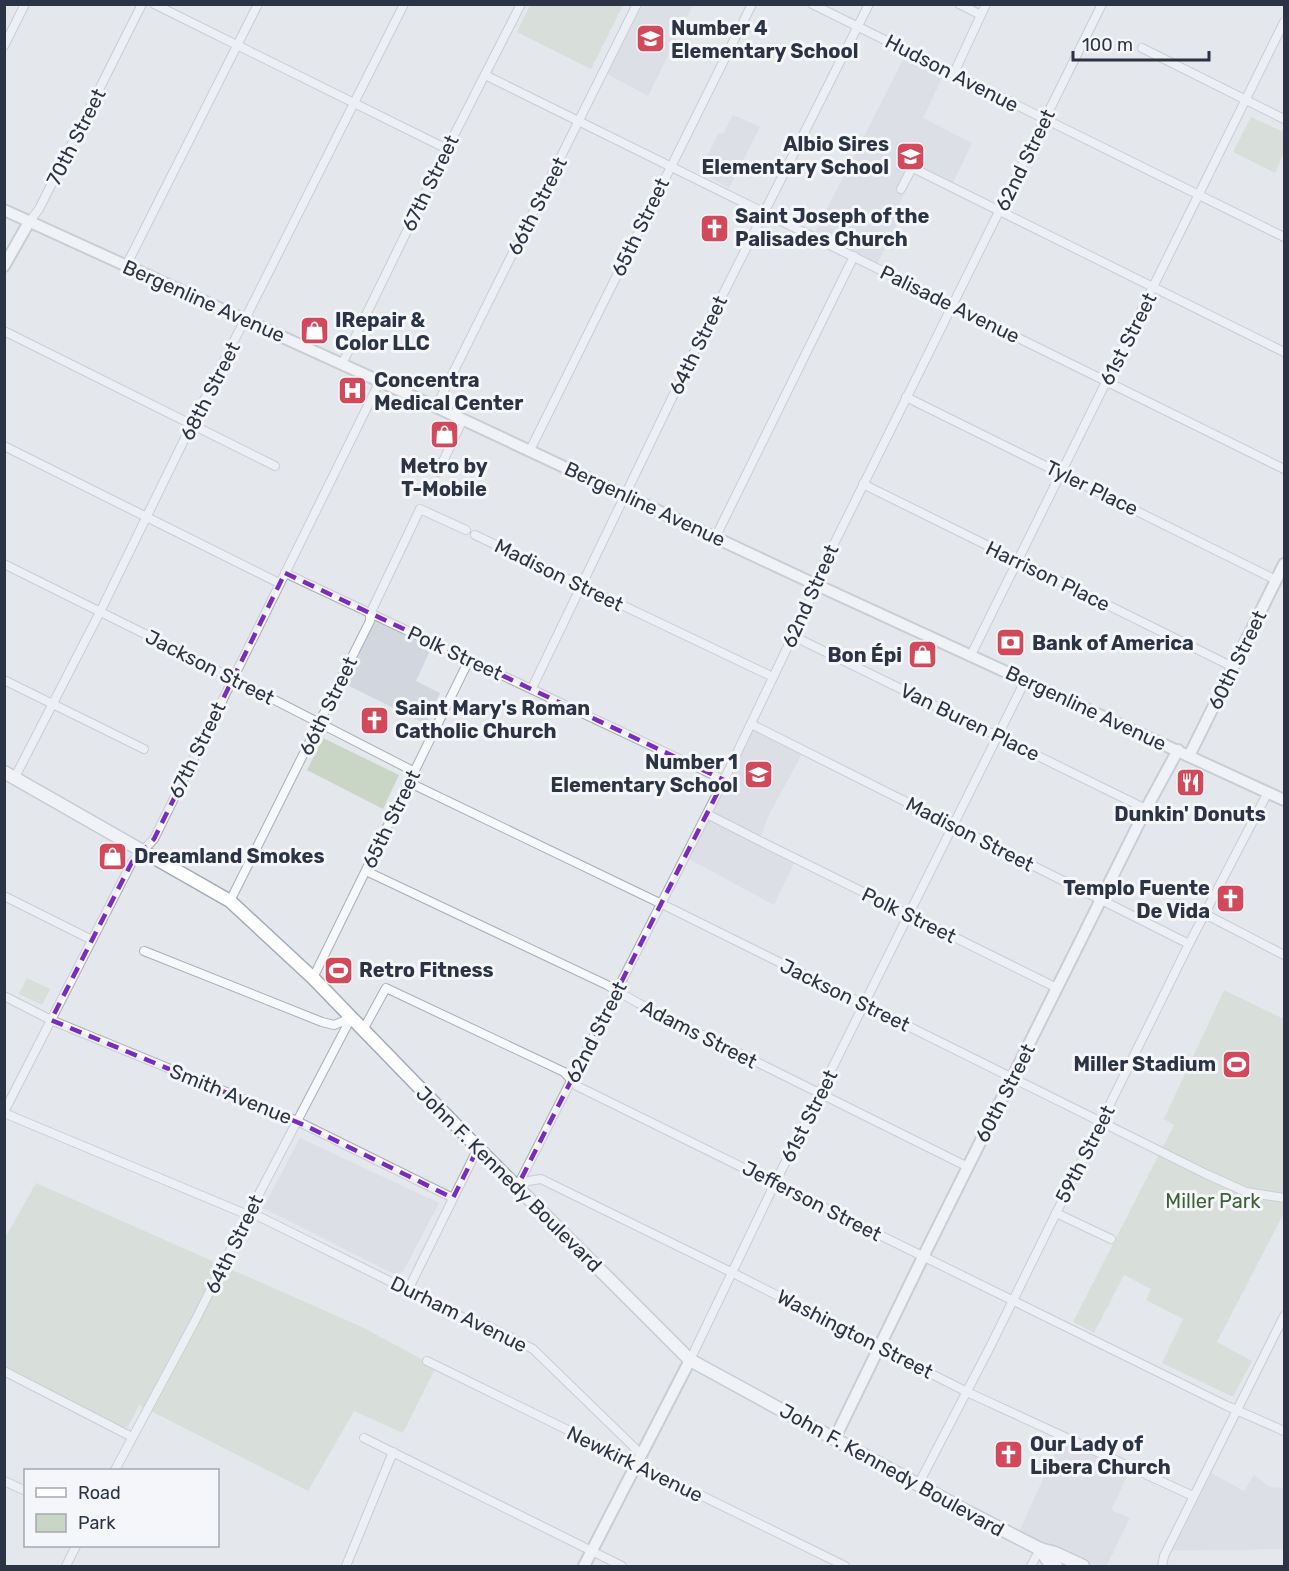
<svg xmlns="http://www.w3.org/2000/svg" width="1289" height="1571" font-family="Rubik,sans-serif">
<rect width="100%" height="100%" fill="#e4e7ec"/>
<g fill="#d2d6de">
<path d="M643,4L693,5L648,96L607,74Z"/>
<path d="M906,54L945,72L923,118L972,143L951,187L915,170L896,212L902,215L876,266L815,232Z"/>
<path d="M733,115L760,127L729,188L699,172L719,133L723,134Z"/>
<path d="M375,620L431,648L416,681L440,693L426,724L345,684Z"/>
<path d="M750,725L803,752L768,817L760,839L708,813Z"/>
<path d="M707,815L796,859L774,905L685,857Z"/>
<path d="M300,1138L439,1203L400,1277L263,1208Z"/>
<path d="M1062,1437L1131,1468L1111,1510L1130,1518L1107,1565L1086,1564L1019,1532Z"/>
<path d="M1206,1470L1244,1491L1254,1475L1270,1487L1284,1488V1549L1166,1551Z"/>
</g>
<g fill="#c9d6c5">
<path d="M530,5V4L623,5L591,69L517,32Z"/>
<path d="M1251,117L1284,132V152L1275,173L1233,152Z"/>
<path d="M323,738L399,775L383,809L307,770Z"/>
<path d="M27,978L50,989L42,1005L19,994Z"/>
<path d="M1224,990L1284,1019V1213L1217,1342L1252,1361L1233,1397L1162,1363L1183,1319L1146,1300L1151,1289L1124,1275L1094,1333L1073,1322L1174,1125L1164,1119Z"/>
<path d="M36,1183L364,1328L436,1367L403,1433L354,1411L308,1491L139,1405L128,1427L122,1428L5,1366V1238Z"/>
</g>
<g fill="none" stroke-linecap="round" stroke-linejoin="round">
<defs>
<g id="street">
<path d="M154,4L447,149"/>
<path d="M812,4L1284,237"/>
<path d="M959,4L981,15"/>
<path d="M4,46L25,4"/>
<path d="M1142,48L1284,119"/>
<path d="M954,73L986,4"/>
<path d="M485,75L1284,469"/>
<path d="M901,189L912,168L915,169L1284,352"/>
<path d="M29,222L39,209L142,4"/>
<path d="M126,266L258,4"/>
<path d="M4,331L275,466"/>
<path d="M342,364L447,149L521,4"/>
<path d="M906,397L1276,580"/>
<path d="M436,407L637,4"/>
<path d="M4,446L279,583"/>
<path d="M530,450L752,4"/>
<path d="M438,472L463,419"/>
<path d="M863,484L1233,667"/>
<path d="M475,535L773,677"/>
<path d="M716,536L854,256"/>
<path d="M4,564L179,651L413,771"/>
<path d="M285,573L724,780"/>
<path d="M793,636L1146,809"/>
<path d="M971,655L1284,22"/>
<path d="M4,680L144,749"/>
<path d="M532,688L698,344L869,4"/>
<path d="M751,724L1189,944"/>
<path d="M15,777L100,612L187,434L404,4"/>
<path d="M408,782L668,907L1206,1174L1246,1192L1284,1198"/>
<path d="M707,814L758,840"/>
<path d="M762,842L1057,988"/>
<path d="M366,871L607,985L638,1003L968,1167"/>
<path d="M4,896L92,940"/>
<path d="M230,901L370,621V614L420,509L466,530"/>
<path d="M1205,914L1284,955"/>
<path d="M144,951L322,1022L334,1025L351,1018"/>
<path d="M313,978L469,660"/>
<path d="M4,996L51,1020L297,1121L453,1198"/>
<path d="M363,1030L386,988L564,1072L577,1086L1225,1405L1284,1431"/>
<path d="M4,1112L132,862L154,839L380,381"/>
<path d="M4,1113L248,1215"/>
<path d="M518,1186L528,1181L541,1179L733,1273L967,1392L1193,1496"/>
<path d="M517,1187L724,780L811,598L821,570L1102,4"/>
<path d="M250,1212L464,1318L488,1326L533,1349L641,1454"/>
<path d="M1056,1213L1111,1239"/>
<path d="M408,1290L478,1148"/>
<path d="M690,1360L775,1183L1025,681"/>
<path d="M427,1361L845,1566"/>
<path d="M4,1371L132,1437"/>
<path d="M364,1438L622,1566"/>
<path d="M115,1470L195,1321L248,1215L351,1018"/>
<path d="M4,1481L26,1491"/>
<path d="M918,1485L990,1347L1189,944L1268,792"/>
<path d="M66,1566L76,1546"/>
<path d="M346,1566L393,1452"/>
<path d="M1031,1566L1040,1549"/>
<path d="M1162,1566L1164,1556L1284,1316"/>
</g>
<g id="secondary">
<path d="M4,210L436,407L806,580L1284,800"/>
<path d="M4,266L29,222"/>
<path d="M1189,756L1284,564"/>
<path d="M835,1438L923,1257L1146,809L1178,750"/>
<path d="M584,1566L690,1360"/>
</g>
<g id="primary">
<path d="M4,772L230,901L313,978L478,1148L690,1360L968,1512L1040,1549L1055,1553L1083,1566"/>
<path d="M1040,1549L1049,1562L1056,1566"/>
</g>
</defs>
<use href="#street" stroke="#a9aeb7" stroke-width="10"/>
<use href="#secondary" stroke="#a9aeb7" stroke-width="14"/>
<use href="#primary" stroke="#a3abb8" stroke-width="15"/>
<use href="#street" stroke="#f7f8fa" stroke-width="8"/>
<use href="#secondary" stroke="#fff" stroke-width="10"/>
<use href="#primary" stroke="#fff" stroke-width="12"/>
</g>
<path d="M0 0H1289V1571H0ZM285,573L724,780L517,1187L478,1148L453,1198L304,1125L51,1020L132,862L154,839Z" fill="#e4e7ec" fill-opacity=".55" fill-rule="evenodd"/>
<path fill="none" stroke="#7b2cbf" stroke-width="4.5" stroke-dasharray="12 8" stroke-linejoin="round" d="M285,573L724,780L517,1187L478,1148L453,1198L304,1125L51,1020L132,862L154,839Z"/>
<defs>
<symbol id="school-square" viewBox="-11 -11 22 22"><rect x="-9" y="-9" width="18" height="18" rx="4" fill="#d1495b" stroke="#f4f6f9"/><path d="M0-5L7-2L0 1L-7-2ZM-4 1L0 2.5L4 1V4Q0 6-4 4Z" fill="#fff"/></symbol>
<symbol id="church-square" viewBox="-11 -11 22 22"><rect x="-9" y="-9" width="18" height="18" rx="4" fill="#d1495b" stroke="#f4f6f9"/><path d="M-1.2-6h2.4v3.5h3.3v2.4h-3.3V6h-2.4V-.1h-3.3v-2.4h3.3Z" fill="#fff"/></symbol>
<symbol id="shop-square" viewBox="-11 -11 22 22"><rect x="-9" y="-9" width="18" height="18" rx="4" fill="#d1495b" stroke="#f4f6f9"/><path d="M-5-2.5h2.3a2.7 3.5 0 0 1 5.4 0H5L5.5 6h-11ZM-1.5-2.5h3a1.5 2.3 0 0 0-3 0Z" fill="#fff"/></symbol>
<symbol id="hospital-square" viewBox="-11 -11 22 22"><rect x="-9" y="-9" width="18" height="18" rx="4" fill="#d1495b" stroke="#f4f6f9"/><path d="M-5-5h3v3.5h4V-5h3V5h-3V1.5h-4V5h-3Z" fill="#fff"/></symbol>
<symbol id="bank-square" viewBox="-11 -11 22 22"><rect x="-9" y="-9" width="18" height="18" rx="4" fill="#d1495b" stroke="#f4f6f9"/><path d="M-6-4H6V4H-6ZM0-2.3a2.3 2.3 0 1 0 0 4.6a2.3 2.3 0 1 0 0-4.6Z" fill="#fff"/></symbol>
<symbol id="restaurant-square" viewBox="-11 -11 22 22"><rect x="-9" y="-9" width="18" height="18" rx="4" fill="#d1495b" stroke="#f4f6f9"/><path d="M-5-6h1v4h1v-4h1v4h1v-4h1v5L-1.5 .5V6h-2V.5L-5-1ZM5-6V6H3V1.5H1.5Q1.5-4 5-6Z" fill="#fff"/></symbol>
<symbol id="stadium-square" viewBox="-11 -11 22 22"><rect x="-9" y="-9" width="18" height="18" rx="4" fill="#d1495b" stroke="#f4f6f9"/><path d="M0-5a6.5 5 0 1 0 0 10a6.5 5 0 1 0 0-10ZM-3.5-1.8h7v3.6h-7Z" fill="#fff"/></symbol>
</defs>
<g fill-rule="evenodd">
<use href="#school-square" x="634" y="22" width="33" height="33"/>
<use href="#school-square" x="894" y="140" width="33" height="33"/>
<use href="#church-square" x="698" y="212" width="33" height="33"/>
<use href="#shop-square" x="298" y="314" width="33" height="33"/>
<use href="#hospital-square" x="336" y="374" width="33" height="33"/>
<use href="#shop-square" x="428" y="418" width="33" height="33"/>
<use href="#bank-square" x="994" y="626" width="33" height="33"/>
<use href="#shop-square" x="906" y="638" width="33" height="33"/>
<use href="#church-square" x="358" y="704" width="33" height="33"/>
<use href="#school-square" x="742" y="758" width="33" height="33"/>
<use href="#restaurant-square" x="1174" y="766" width="33" height="33"/>
<use href="#shop-square" x="96" y="840" width="33" height="33"/>
<use href="#church-square" x="1214" y="882" width="33" height="33"/>
<use href="#stadium-square" x="322" y="954" width="33" height="33"/>
<use href="#stadium-square" x="1220" y="1048" width="33" height="33"/>
<use href="#church-square" x="992" y="1438" width="33" height="33"/>
</g>
<g text-anchor="middle" dominant-baseline="central" stroke-width="6" stroke-linejoin="round" paint-order="stroke">
<g font-size="20" font-weight="bold" fill="#2b3445" stroke="#f4f6f9" text-anchor="start">
<text x="671" y="28">Number 4<tspan x="671" dy="23">Elementary School</tspan></text>
<text x="889" y="144" text-anchor="end">Albio Sires<tspan x="889" dy="23">Elementary School</tspan></text>
<text x="735" y="216">Saint Joseph of the<tspan x="735" dy="23">Palisades Church</tspan></text>
<text x="335" y="320">IRepair &amp;<tspan x="335" dy="23">Color LLC</tspan></text>
<text x="374" y="380">Concentra<tspan x="374" dy="23">Medical Center</tspan></text>
<text x="444" y="466" text-anchor="middle">Metro by<tspan x="444" dy="23">T-Mobile</tspan></text>
<text x="1032" y="643">Bank of America</text>
<text x="902" y="655" text-anchor="end">Bon Épi</text>
<text x="395" y="708">Saint Mary's Roman<tspan x="395" dy="23">Catholic Church</tspan></text>
<text x="738" y="762" text-anchor="end">Number 1<tspan x="738" dy="23">Elementary School</tspan></text>
<text x="1190" y="814" text-anchor="middle">Dunkin' Donuts</text>
<text x="134" y="856">Dreamland Smokes</text>
<text x="1210" y="888" text-anchor="end">Templo Fuente<tspan x="1210" dy="23">De Vida</tspan></text>
<text x="359" y="970">Retro Fitness</text>
<text x="1216" y="1064" text-anchor="end">Miller Stadium</text>
<text x="1030" y="1444">Our Lady of<tspan x="1030" dy="23">Libera Church</tspan></text>
</g>
<g font-size="20" fill="#2b3445" stroke="#f4f6f9">
<text transform="translate(952 73) rotate(27)">Hudson Avenue</text>
<text transform="translate(76 137) rotate(-63)">70th Street</text>
<text transform="translate(1025 160) rotate(-64)">62nd Street</text>
<text transform="translate(430 183) rotate(-64)">67th Street</text>
<text transform="translate(537 206) rotate(-63)">66th Street</text>
<text transform="translate(640 227) rotate(-64)">65th Street</text>
<text transform="translate(204 301) rotate(24)">Bergenline Avenue</text>
<text transform="translate(950 304) rotate(26)">Palisade Avenue</text>
<text transform="translate(1128 339) rotate(-63)">61st Street</text>
<text transform="translate(698 345) rotate(-64)">64th Street</text>
<text transform="translate(210 391) rotate(-63)">68th Street</text>
<text transform="translate(1092 488) rotate(26)">Tyler Place</text>
<text transform="translate(645 504) rotate(25)">Bergenline Avenue</text>
<text transform="translate(559 575) rotate(26)">Madison Street</text>
<text transform="translate(1048 576) rotate(26)">Harrison Place</text>
<text transform="translate(810 596) rotate(-66)">62nd Street</text>
<text transform="translate(455 653) rotate(25)">Polk Street</text>
<text transform="translate(1237 660) rotate(-64)">60th Street</text>
<text transform="translate(210 667) rotate(27)">Jackson Street</text>
<text transform="translate(328 706) rotate(-64)">66th Street</text>
<text transform="translate(1086 708) rotate(25)">Bergenline Avenue</text>
<text transform="translate(970 722) rotate(26)">Van Buren Place</text>
<text transform="translate(197 750) rotate(-64)">67th Street</text>
<text transform="translate(391 819) rotate(-64)">65th Street</text>
<text transform="translate(970 834) rotate(27)">Madison Street</text>
<text transform="translate(909 915) rotate(26)">Polk Street</text>
<text transform="translate(845 995) rotate(26)">Jackson Street</text>
<text transform="translate(596 1032) rotate(-63)">62nd Street</text>
<text transform="translate(699 1034) rotate(27)">Adams Street</text>
<text transform="translate(1005 1093) rotate(-63)">60th Street</text>
<text transform="translate(231 1094) rotate(22)">Smith Avenue</text>
<text transform="translate(809 1116) rotate(-63)">61st Street</text>
<text transform="translate(1085 1154) rotate(-63)">59th Street</text>
<text transform="translate(509 1179) rotate(45)">John F. Kennedy Boulevard</text>
<text transform="translate(812 1201) rotate(27)">Jefferson Street</text>
<text transform="translate(234 1244) rotate(-64)">64th Street</text>
<text transform="translate(459 1314) rotate(26)">Durham Avenue</text>
<text transform="translate(855 1334) rotate(27)">Washington Street</text>
<text transform="translate(635 1464) rotate(26)">Newkirk Avenue</text>
<text transform="translate(892 1470) rotate(29)">John F. Kennedy Boulevard</text>
</g>
<g font-size="20" fill="#3f6138" stroke="#f4f6f9">
<text x="1213" y="1201">Miller Park</text>
</g>
</g>
<rect width="1289" height="1571" fill="none" stroke="#2b3445" stroke-width="12"/>
<rect x="24" y="1469" width="195" height="78" fill="#f4f6f9" stroke="#a4a8b1" stroke-width="1.5"/>
<rect x="36" y="1488" width="30" height="9" fill="#ffffff" stroke="#a4a8b1" stroke-width="1.5"/>
<text x="78" y="1499" font-size="18" fill="#2b3445">Road</text>
<rect x="36" y="1514" width="30" height="18" fill="#c9d6c5" stroke="#a4a8b1" stroke-width="1.5"/>
<text x="78" y="1529" font-size="18" fill="#2b3445">Park</text>
<path d="M1073 51v9h136v-9" fill="none" stroke="#2b3445" stroke-width="3"/>
<text x="1082" y="51" font-size="18" fill="#2b3445" stroke="#f4f6f9" stroke-width="4.5" paint-order="stroke">100 m</text>
</svg>
